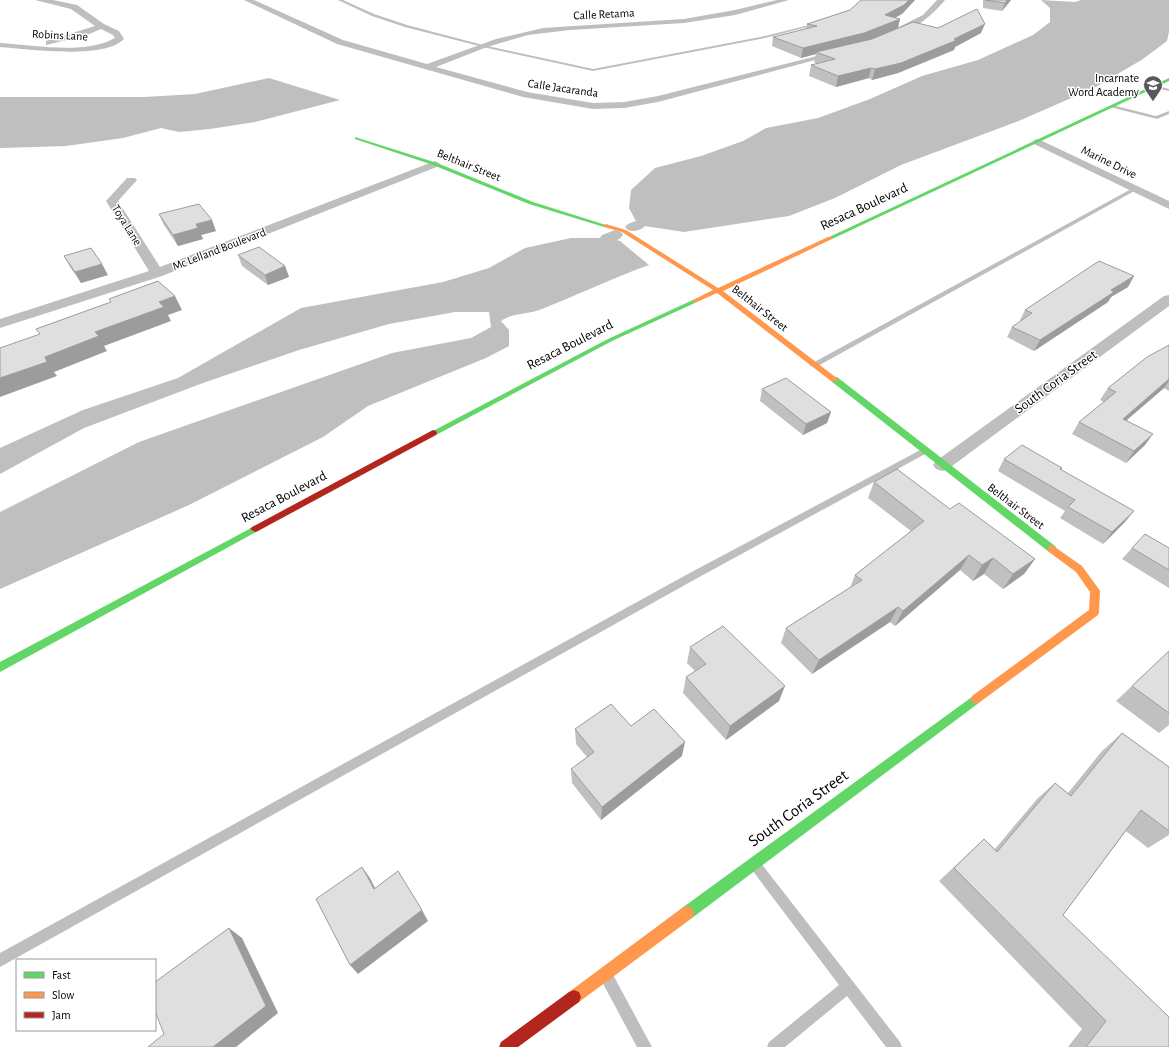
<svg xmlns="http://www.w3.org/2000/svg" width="1169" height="1047" font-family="'Alegreya Sans',sans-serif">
<rect width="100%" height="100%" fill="#fff"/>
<g fill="#bfbfbf">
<path d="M1041,0L1075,2L1081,0H1169V32L1167,41L1143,59L1094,88L1021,120L901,165L835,198L789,216L684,232L638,225L629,208L631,190L655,168L701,156L743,141L766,128L818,118L870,99L922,76L978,60L1033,35L1050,22V8Z"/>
<path d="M269,78L340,100L255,122L210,129L179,132L161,128L123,138L66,146L0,148V97H144L195,94Z"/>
<path d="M571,238H608L620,241L649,265C612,278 578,295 542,309C528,315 514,312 501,321L509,330V346L486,358L368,406L323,437L189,505L0,589V512L139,442L392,353L471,338L491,327L489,312H455L389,324L299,350L203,383L84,428L0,474V448L83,410L178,378L301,308L443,282L489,268L525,248Z"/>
</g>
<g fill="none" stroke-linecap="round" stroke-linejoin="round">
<g fill="#bfbfbf" fill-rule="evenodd">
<path d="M638,220L643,222L646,225C641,231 634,232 628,230L625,227L628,224Z"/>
<path d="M615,230L621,232L623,235C618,242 610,243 602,241L600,238L602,235Z"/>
</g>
<g fill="#bebebe" fill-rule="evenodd">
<path d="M338,0H343L374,14L407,25L483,45L593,69L765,36L817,23L819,24L765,38L593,71L483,47L405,27L372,16Z"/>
<path d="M1154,85L1169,89V91L1152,87Z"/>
<path d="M1112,105L1156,116L1169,111V114L1157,119L1110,107Z"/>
<path d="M1133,188L1138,189L816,367H813L809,365Z"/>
<path d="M924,448L927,449L928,451L927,453L692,581L0,967V953L686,575Z"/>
<path d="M756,860L760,862L900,1042L902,1047H886L847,996L785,1047H767L769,1042L839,985L752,870L750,866L752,862Z"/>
<path d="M607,971L612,973L652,1047H637L600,978L602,973Z"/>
</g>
<g fill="#bebebe" fill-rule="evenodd">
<path d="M35,0H53L77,5L104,24L119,31L124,39C104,60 28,49 0,47V43C34,45 85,55 115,38L113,35L101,29L87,35L46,45V41L95,26L71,9Z"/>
<path d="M244,0H254L343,40L427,64L496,39L543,28L684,19L735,10L777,0H789L735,15L684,23L570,30L528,35L487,47L436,67L527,92L593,103L624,102L658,96L841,50L845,52L658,102L624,108L593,109L523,97L337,44Z"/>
<path d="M937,0H945C936,12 905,39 889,36V32L923,15Z"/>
<path d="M1038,139L1169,201V209L1034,144L1033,142L1034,140Z"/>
<path d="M435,161L440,164L439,166L162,276L0,328V319L149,271L106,201L127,178H135L137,180L118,201L160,267Z"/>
<path d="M1169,295V306L948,469L942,471L936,469L933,465L936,461L1164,296Z"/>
</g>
<g fill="#63d668" fill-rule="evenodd">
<path d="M1169,78V81L832,239L827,238Z"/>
<path d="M355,137L437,163L533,202L609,226L604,227L529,204L433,165L355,139Z"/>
<path d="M695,299L697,300V302L612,341L436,435H430L429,433L608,339Z"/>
<path d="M831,377H837L1055,546L1057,549L1055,552H1049L831,381Z"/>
<path d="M255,526L258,527L260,529L258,531L0,672V662Z"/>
<path d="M976,694L980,696L981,699L980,702L692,918L687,920L682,918L680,913L682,908Z"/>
</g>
<g fill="#ff974d" fill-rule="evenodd">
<path d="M606,224L626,230L718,288L828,237H832V239L723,291L838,379L837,381H831L717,293L697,302H693V300L713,290L622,232L604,227V225Z"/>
<path d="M1052,545L1082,566L1098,588L1100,591L1099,612L1098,615L980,702L976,704L972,702L971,699L972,696L1089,610L1090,592L1076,572L1049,552L1047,549L1049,546Z"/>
<path d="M687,906L692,908L694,913L692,918L579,1002L574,1004L569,1002L567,997L569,992L682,908Z"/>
</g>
<g fill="#b3261e" fill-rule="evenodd">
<path d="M433,430L436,431L437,433L436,435L258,531L255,532L250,529L252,527Z"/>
<path d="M574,990L579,992L581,997L579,1002L518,1047H499L501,1042L569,992Z"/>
</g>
</g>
<g fill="#c0c0c0">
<path d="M861,0H915L902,14L895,18L898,28H938L981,33L955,47L954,50L898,73L872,80L869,78L836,87L809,76L811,65L817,64L814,62L816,54L801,58L772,46L773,37L806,29L807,24L850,10Z"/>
<path d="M983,0H1011L1002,11L983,8Z"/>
<path d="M159,214L216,231L201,235L203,239L178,246L164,225Z"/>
<path d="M238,255L285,266L289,277L268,285L242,266Z"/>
<path d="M64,256L108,275L81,283L70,267Z"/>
<path d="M1134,276L1128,287L1111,297L1108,302L1034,351L1007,337L1012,327L1021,321L1020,320L1025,310Z"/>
<path d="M1169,345V391L1164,388L1127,420L1145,445L1126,463L1072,434L1079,422L1104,402L1100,400L1108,388Z"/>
<path d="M762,389L831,412L827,423L803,435L760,401Z"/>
<path d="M1004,459L1062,468L1061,469L1125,522L1103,544L1060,518L1065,511L998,471Z"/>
<path d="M874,482L950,509L1035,559L1024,574L1003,589L984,574L973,581L960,570L895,626L890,622L812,674L781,643L786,628L850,588L855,575L911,531L868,498Z"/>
<path d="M1132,548H1169V588L1122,559Z"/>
<path d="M690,647L779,701L726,740L683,693L686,677L695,671L687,663Z"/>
<path d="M1169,651V725L1159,733L1116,701Z"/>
<path d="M631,726L682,756L601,820L572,783L571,769L587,757L576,744L575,729Z"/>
<path d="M1122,733L1169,767V835L1148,848L1126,831L1063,915L1169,1047H1068L1082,1029L939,881L984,839L995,849L1037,799L1055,783L1068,793L1102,751Z"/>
</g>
<g fill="#9c9c9c">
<path d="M909,0H915L902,14L883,24L885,15Z"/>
<path d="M1007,0H1011L1002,11L1005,3Z"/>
<path d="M900,19L898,28L862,43L816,52V54L801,58L803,48Z"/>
<path d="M985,24L981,33L955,47L954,50L898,73L872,80L875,69L954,39Z"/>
<path d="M871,68L869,78L836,87L838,76Z"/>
<path d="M212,220L216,231L201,235L203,239L178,246L173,235L196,224Z"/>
<path d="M102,264L108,275L81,283L75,272Z"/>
<path d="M285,266L289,277L268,285L265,275Z"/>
<path d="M1134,276L1128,287L1111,297L1108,302L1034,351L1040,340L1111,290Z"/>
<path d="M175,296L182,310L168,315L171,321L104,346L107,351L54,372L57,376L0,397V378L95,332L159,302Z"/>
<path d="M1169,379V381L1164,388L1115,430L1123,419Z"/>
<path d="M831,412L827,423L803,435L806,424Z"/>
<path d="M1153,434L1145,445L1126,463L1134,451Z"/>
<path d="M1134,511L1125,522L1103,544L1112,532Z"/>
<path d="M969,555L960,570L895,626L903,611Z"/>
<path d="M993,558L984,574L973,581L982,565Z"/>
<path d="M1035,559L1024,574L1003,589L1013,574Z"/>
<path d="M898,607L890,622L812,674L819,660Z"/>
<path d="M785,686L779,701L726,740L730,726Z"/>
<path d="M685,742L682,756L601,820L602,807Z"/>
<path d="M362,867L370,878L381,900L374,889Z"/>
<path d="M422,910L428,921L358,974L350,965Z"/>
<path d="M229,928L242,938L278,1013L236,1047H213Z"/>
</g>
<g fill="#dfdfdf" stroke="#9c9c9c">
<path d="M861,0H909L904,5L885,15L900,19L864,33L803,48L773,37L817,26L807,24L850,10Z"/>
<path d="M985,0H1007L1005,3Z"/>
<path d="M977,9L985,24L954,39L957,40L901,63L875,69L871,68L838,76L811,65L835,59L816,52L872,39L913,22L938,28Z"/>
<path d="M199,204L212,220L196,224L198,228L173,235L159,214Z"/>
<path d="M259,247L285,266L265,275L238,255Z"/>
<path d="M91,248L102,264L75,272L64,256Z"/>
<path d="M1099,261L1134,276L1111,290L1114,292L1040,340L1012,327L1032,313L1025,310Z"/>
<path d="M158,281L175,296L159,302L164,307L95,332L99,336L45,357L47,362L0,378V348L40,334L36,329L111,302L109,299Z"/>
<path d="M1169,345V379L1123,419L1153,434L1134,451L1079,422L1116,392L1108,388L1147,357Z"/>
<path d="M786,378L831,412L806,424L762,389Z"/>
<path d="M1022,445L1062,468L1060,469L1134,511L1112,532L1068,507L1075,500L1004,459Z"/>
<path d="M897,469L950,509L959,503L1035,559L1013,574L993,558L982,565L969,555L903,611L898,607L819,660L786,628L862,580L855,575L924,521L874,482Z"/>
<path d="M1145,534L1169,548V570L1132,548Z"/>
<path d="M723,626L785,686L730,726L686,677L706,664L690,647Z"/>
<path d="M1169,651V713L1132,686Z"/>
<path d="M611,704L631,726L654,709L685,742L602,807L571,769L594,752L575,729Z"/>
<path d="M1122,733L1169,767V831L1141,810L1063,915L1169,1017V1047H1086L1106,1021L954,868L984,839L997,852L1055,783L1071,796Z"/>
<path d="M362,867L374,889L398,871L422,910L350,965L316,899Z"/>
<path d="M229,928L266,1006L213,1047H148L164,1034L155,1011V982Z"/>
</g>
<defs>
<symbol id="school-pin" viewBox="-11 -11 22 30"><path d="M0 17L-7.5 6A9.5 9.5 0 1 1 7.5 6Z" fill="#595959" stroke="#fff"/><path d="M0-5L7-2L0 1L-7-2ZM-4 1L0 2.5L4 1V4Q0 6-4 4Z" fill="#fff"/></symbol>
</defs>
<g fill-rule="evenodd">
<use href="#school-pin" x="1142" y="74" width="22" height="30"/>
</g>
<g text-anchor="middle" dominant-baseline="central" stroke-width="3" stroke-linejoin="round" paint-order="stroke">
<g font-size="12" fill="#000" stroke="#fff">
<text transform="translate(604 14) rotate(-3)">Calle Retama</text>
<text transform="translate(60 35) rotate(3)">Robins Lane</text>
<text transform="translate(563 88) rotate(8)">Calle Jacaranda</text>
<text transform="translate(1109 162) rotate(26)">Marine Drive</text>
<text transform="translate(469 165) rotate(22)">Belthair Street</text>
<text transform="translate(127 225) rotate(58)">Toya Lane</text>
<text transform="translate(219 249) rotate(-21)">Mc Lelland Boulevard</text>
<text transform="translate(760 308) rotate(38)">Belthair Street</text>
<text transform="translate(1016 506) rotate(37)">Belthair Street</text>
</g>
<g font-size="12" fill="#000" stroke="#fff" text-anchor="end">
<text x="1139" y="78">Incarnate<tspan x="1139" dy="14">Word Academy</tspan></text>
</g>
<g font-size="14" fill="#000" stroke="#fff">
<text transform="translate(864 207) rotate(-25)">Resaca Boulevard</text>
<text transform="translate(570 345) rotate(-27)">Resaca Boulevard</text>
<text transform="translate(1056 382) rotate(-36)">South Coria Street</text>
<text transform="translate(284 497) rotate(-28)">Resaca Boulevard</text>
</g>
<g font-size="17" fill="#000" stroke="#fff">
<text transform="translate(798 808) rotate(-36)">South Coria Street</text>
</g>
</g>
<rect x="16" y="959" width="140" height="72" fill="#ffffff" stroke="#999999"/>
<rect x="24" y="972" width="20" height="6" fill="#63d668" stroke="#999999"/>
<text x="52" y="979" font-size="12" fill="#000000">Fast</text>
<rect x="24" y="992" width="20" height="6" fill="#ff974d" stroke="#999999"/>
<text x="52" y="999" font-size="12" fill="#000000">Slow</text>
<rect x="24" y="1012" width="20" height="6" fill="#b3261e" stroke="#999999"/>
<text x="52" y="1019" font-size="12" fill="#000000">Jam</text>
</svg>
